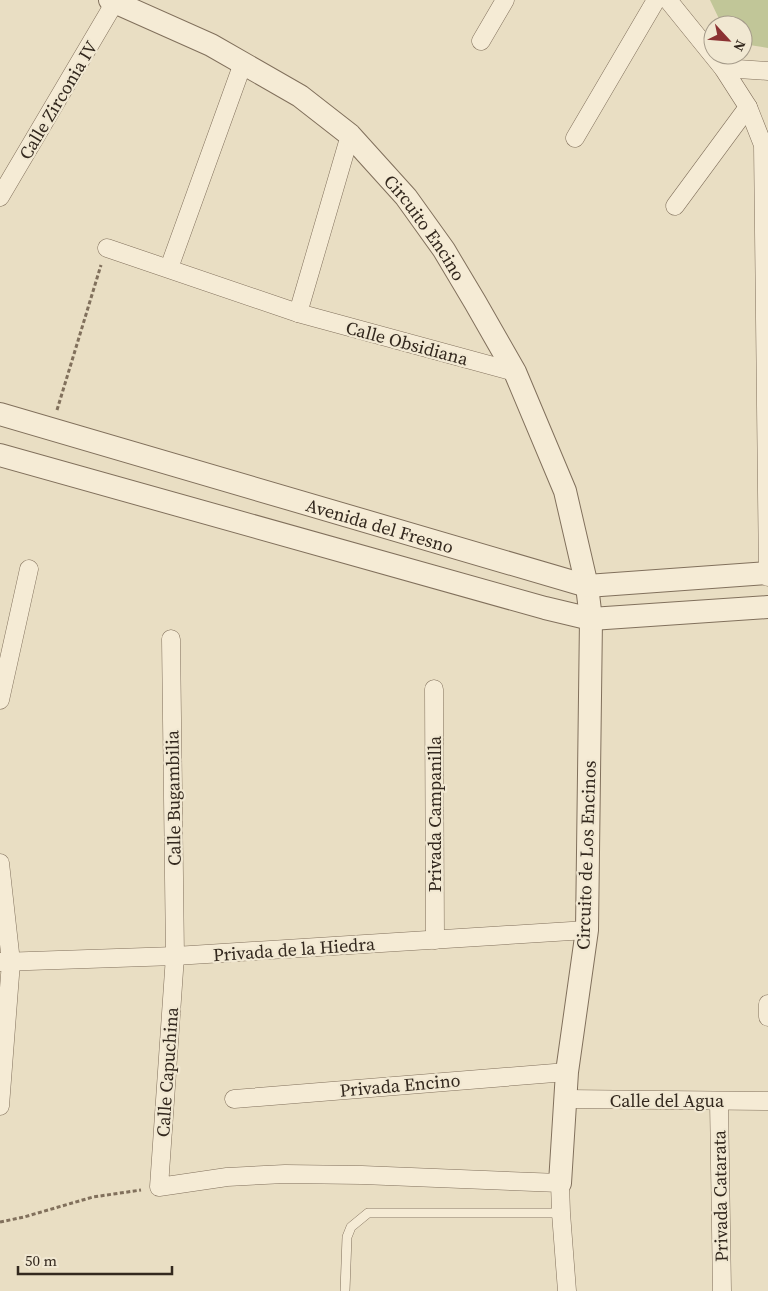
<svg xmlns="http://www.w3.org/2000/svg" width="768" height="1291" font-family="'Source Serif 4',serif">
<rect width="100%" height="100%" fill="#e9dec3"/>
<path fill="#c1c698" d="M710,0H768V48L743,44V25H722Z"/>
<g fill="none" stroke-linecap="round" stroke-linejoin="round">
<defs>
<path id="service" d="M345,1291L347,1237L351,1227L368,1213H561"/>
<g id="minor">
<path d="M668,0L723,68L748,107L763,145L768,577"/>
<path d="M481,41L505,0"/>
<path d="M723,68L768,71"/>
<path d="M575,138L656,0"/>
<path d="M0,197L115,2"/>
<path d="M675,206L748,107"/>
<path d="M107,248L298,313L515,372"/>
<path d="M169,268L243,63"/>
<path d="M298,313L350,135"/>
<path d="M171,639L175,956L159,1187L227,1177L285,1174L362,1175L560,1183L561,1213L567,1291"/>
<path d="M434,689L435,940"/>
<path d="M0,700L29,569"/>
<path d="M0,863L11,962L0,1106"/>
<path d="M0,962L175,956L587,930"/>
<path d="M768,1017V1004"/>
<path d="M234,1099L567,1072"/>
<path d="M565,1099L768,1101"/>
<path d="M719,1101L722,1291"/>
</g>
<g id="tertiary">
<path id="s1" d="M110,0L211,45L300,96L350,135L406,197L444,250L475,302L515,372L565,491L587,586L591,619L587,930L567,1072L560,1183"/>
<path id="s2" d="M0,414L587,586L768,573"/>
<path d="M0,455L545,608L591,619L768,607"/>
</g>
</defs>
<use href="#service" stroke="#81705c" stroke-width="10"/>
<use href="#minor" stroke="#81705c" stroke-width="19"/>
<use href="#tertiary" stroke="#81705c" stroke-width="24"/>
<g stroke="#81705c" stroke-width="3" stroke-dasharray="4 2.5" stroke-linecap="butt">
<path d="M57,410L101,265"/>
<path d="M0,1222L24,1217L93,1197L141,1190"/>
</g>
<use href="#service" stroke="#f5ebd5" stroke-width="9"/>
<use href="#minor" stroke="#f5ebd5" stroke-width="18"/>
<use href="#tertiary" stroke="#f5ebd5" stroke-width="22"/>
</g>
<g text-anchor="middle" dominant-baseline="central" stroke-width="4.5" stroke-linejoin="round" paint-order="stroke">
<g font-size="18" fill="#33281e" stroke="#f1e8d2">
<text transform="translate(58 100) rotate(-59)">Calle Zirconia IV</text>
<text stroke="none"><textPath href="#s1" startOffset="396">Circuito Encino</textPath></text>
<text transform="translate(407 343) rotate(15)">Calle Obsidiana</text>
<text stroke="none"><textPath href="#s2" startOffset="396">Avenida del Fresno</textPath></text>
<text transform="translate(173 798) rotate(-91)">Calle Bugambilia</text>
<text transform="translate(434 814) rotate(-90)">Privada Campanilla</text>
<text transform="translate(586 855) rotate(-88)">Circuito de Los Encinos</text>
<text transform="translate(294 949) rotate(-4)">Privada de la Hiedra</text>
<text transform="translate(167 1072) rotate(-86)">Calle Capuchina</text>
<text transform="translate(400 1085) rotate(-5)">Privada Encino</text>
<text x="667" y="1100">Calle del Agua</text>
<text transform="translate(720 1196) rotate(-91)">Privada Catarata</text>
</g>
</g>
<g transform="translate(728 40) rotate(116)"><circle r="24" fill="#f1e8d2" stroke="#a59b8a"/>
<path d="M0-4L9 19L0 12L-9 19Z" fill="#8b3233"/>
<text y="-8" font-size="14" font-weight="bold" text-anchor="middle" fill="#33281e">N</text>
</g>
<path d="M18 1266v8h154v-8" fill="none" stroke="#33281e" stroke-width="2.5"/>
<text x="25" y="1266" font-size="15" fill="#33281e" stroke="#f1e8d2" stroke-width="4" paint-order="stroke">50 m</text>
</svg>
